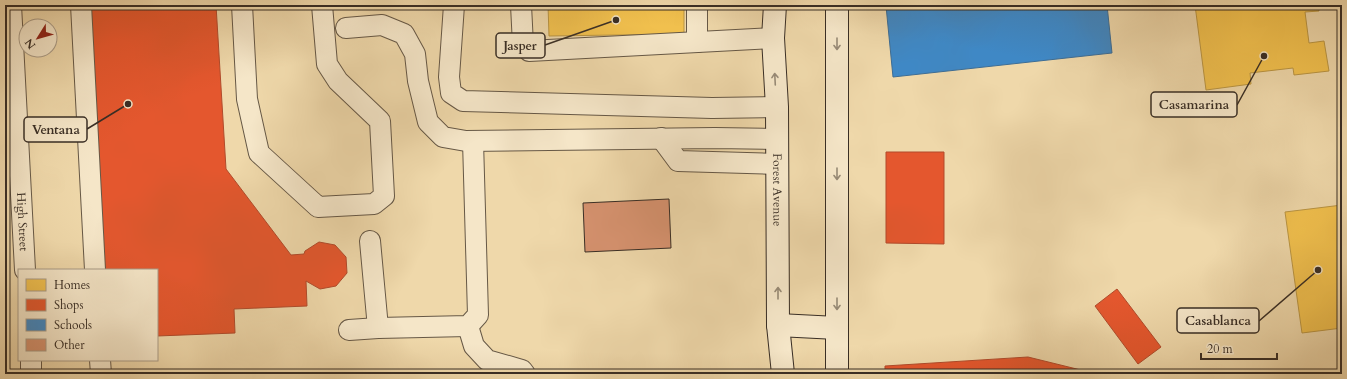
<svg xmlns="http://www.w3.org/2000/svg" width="1347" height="379" font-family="Cardo,serif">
<rect width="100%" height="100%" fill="#efd8aa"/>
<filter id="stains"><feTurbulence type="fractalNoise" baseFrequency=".005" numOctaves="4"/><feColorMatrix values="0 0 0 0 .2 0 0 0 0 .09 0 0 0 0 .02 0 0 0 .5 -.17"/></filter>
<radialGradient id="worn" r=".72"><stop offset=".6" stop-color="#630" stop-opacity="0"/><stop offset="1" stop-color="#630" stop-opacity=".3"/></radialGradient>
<g fill="#f2c14e" stroke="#ba9542">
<path d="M548,5H684V34L549,36Z"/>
<path d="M1195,5H1318L1319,11L1305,12L1309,43L1324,41L1329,71L1294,75L1293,68L1250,73L1251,84L1206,90Z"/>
<path d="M144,28L156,177L171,192L224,188L229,242L139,249L128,245L116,232L101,31Z"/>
<path d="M1342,205V328L1302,333L1285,212Z"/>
</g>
<g fill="#e4572e" stroke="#b14b2b">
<path d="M81,5H216L226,169L291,255L304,254L305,251L319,242L335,245L346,257L347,273L336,286L320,289L306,281L307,306L234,309L235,333L157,336V270H96Z"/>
<path d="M886,152H944V244L886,243Z"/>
<path d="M1117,289L1161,347L1138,364L1095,306Z"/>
<path d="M1028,357L1097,374H885V366Z"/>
</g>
<path fill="#3f88c5" stroke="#3d6d95" d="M892,5H1107L1112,53L893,77L886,6Z"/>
<path fill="#d6926f" stroke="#392e25" d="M669,199L671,248L585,252L583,203Z"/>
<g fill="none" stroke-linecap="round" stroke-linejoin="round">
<defs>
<g id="street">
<path id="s1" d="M11,5L25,270"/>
<path d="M81,5L95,270"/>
<path d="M242,5L247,99L259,153L318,207L374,204L384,196L380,121L338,81L327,64L322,5"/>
<path d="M454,5L449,77L451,93L463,101L712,108L777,107"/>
<path d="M521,5L523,45L529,51L773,38"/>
<path d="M346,28L382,25L404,34L415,54L418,81L428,122L443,137L466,141L715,138L777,139"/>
<path d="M697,42V5"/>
<path d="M661,138L678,161L777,164"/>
<path d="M370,241L378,328"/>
<path d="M468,326L474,346L487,360L522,370L525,374"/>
<path d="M349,330L378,328L468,326L478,315L473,141"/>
<path d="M31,360V374"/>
<path d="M100,360L101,374"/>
</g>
<g id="secondary">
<path id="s2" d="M775,5L773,38L777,107L778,325L783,374"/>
<path d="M837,5V374"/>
<path d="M778,325L837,328"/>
</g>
</defs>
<use href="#street" stroke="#665846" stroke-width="22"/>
<use href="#secondary" stroke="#392e25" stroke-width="24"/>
<use href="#street" stroke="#f5e6c8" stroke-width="20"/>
<use href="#secondary" stroke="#f5e6c8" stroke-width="22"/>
</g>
<defs><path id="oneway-shaft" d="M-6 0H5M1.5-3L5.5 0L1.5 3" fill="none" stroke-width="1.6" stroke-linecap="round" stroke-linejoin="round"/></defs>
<g stroke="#978a76">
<use href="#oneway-shaft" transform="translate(837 44) rotate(90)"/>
<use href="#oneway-shaft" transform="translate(775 79) rotate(-93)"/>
<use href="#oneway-shaft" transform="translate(837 174) rotate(90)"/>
<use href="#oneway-shaft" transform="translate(778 293) rotate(-90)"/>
<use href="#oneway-shaft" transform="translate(837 304) rotate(90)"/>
</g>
<g text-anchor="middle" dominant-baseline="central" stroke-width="4" stroke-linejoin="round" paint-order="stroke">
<g font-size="12" fill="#392e25" stroke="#f5e6c8">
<text stroke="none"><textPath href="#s2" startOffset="185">Forest Avenue</textPath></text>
<text stroke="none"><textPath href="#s1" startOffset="217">High Street</textPath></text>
</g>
</g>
<path fill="none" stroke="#392e25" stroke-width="1.5" d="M616 20L545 45M1264 56L1237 105M128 104L87 129M1318 270L1259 321"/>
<g fill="#392e25" stroke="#f5e6c8" stroke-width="1.5">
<circle cx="616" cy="20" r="4"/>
<circle cx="1264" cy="56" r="4"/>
<circle cx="128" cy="104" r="4"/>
<circle cx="1318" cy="270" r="4"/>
</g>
<g fill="#f5e6c8" stroke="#392e25" stroke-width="1.5">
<rect x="496" y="33" width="49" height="25" rx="4"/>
<rect x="1151" y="92" width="86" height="25" rx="4"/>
<rect x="24" y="117" width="63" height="25" rx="4"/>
<rect x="1177" y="308" width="82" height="25" rx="4"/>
</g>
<g font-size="13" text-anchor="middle" font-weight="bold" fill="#392e25">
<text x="520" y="50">Jasper</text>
<text x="1194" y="109">Casamarina</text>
<text x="56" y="134">Ventana</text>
<text x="1218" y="325">Casablanca</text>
</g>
<rect width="1347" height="379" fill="none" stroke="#efd8aa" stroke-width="20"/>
<rect x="6" y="6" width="1335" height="367" fill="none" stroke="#392e25" stroke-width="2"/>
<rect x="10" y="10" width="1327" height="359" fill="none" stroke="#392e25"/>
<rect x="18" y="269" width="140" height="92" fill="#f5e6c8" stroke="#aa9c87"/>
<rect x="26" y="279" width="20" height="12" fill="#f2c14e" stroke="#aa9c87"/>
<text x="54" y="289" font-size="12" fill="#392e25">Homes</text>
<rect x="26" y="299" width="20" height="12" fill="#e4572e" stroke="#aa9c87"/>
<text x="54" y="309" font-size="12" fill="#392e25">Shops</text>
<rect x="26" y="319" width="20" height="12" fill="#3f88c5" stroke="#aa9c87"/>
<text x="54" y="329" font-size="12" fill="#392e25">Schools</text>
<rect x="26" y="339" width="20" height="12" fill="#d6926f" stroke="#aa9c87"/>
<text x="54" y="349" font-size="12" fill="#392e25">Other</text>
<g transform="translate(38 38) rotate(233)"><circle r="19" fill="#f5e6c8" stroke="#aa9c87"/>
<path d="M0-3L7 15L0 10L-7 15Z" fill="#8f2418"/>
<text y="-6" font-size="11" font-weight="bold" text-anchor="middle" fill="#392e25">N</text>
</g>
<path d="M1201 353v6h76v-6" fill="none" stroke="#392e25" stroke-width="2"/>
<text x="1207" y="353" font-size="12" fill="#392e25" stroke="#f5e6c8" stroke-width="3" paint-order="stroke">20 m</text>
<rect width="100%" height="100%" filter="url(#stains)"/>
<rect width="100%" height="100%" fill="url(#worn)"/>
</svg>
